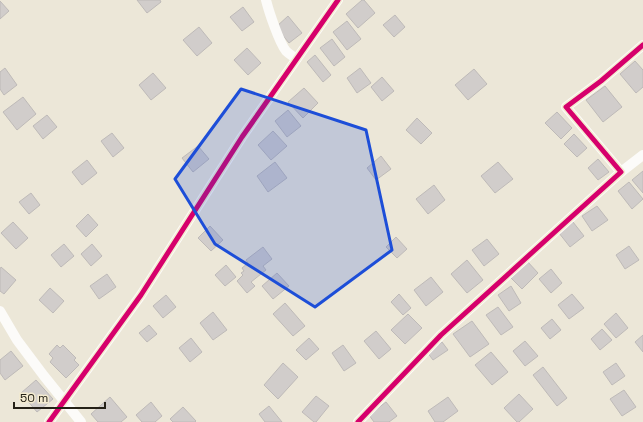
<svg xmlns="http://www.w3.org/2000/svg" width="643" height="422" font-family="'Space Grotesk',sans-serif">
<rect width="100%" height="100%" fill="#ece7d8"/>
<g fill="#d1cdcb" stroke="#bebab8">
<path d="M137,0H160L161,2L147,13Z"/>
<path d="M362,0H364L375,13L358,28L346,14Z"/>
<path d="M0,1L9,11L0,19Z"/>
<path d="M243,7L254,22L242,31L230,17Z"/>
<path d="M395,15L405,27L394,37L383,25Z"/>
<path d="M288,16L302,33L289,43L276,27Z"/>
<path d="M347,21L361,39L347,50L333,32Z"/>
<path d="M199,27L212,43L197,56L183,40Z"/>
<path d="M332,39L345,57L334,66L320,48Z"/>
<path d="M247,48L261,63L248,75L234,60Z"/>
<path d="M315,55L331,75L323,82L307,62Z"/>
<path d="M635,61L643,70V87L636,93L620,74Z"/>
<path d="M5,68L17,85L4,95L0,89V72Z"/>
<path d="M360,68L371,83L357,93L347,78Z"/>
<path d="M474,69L487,84L468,100L455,85Z"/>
<path d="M153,73L166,88L151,100L139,85Z"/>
<path d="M382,77L394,91L382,101L371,87Z"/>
<path d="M605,86L622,107L603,122L586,100Z"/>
<path d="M304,88L318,103L303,118L288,102Z"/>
<path d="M23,97L36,114L17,130L3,112Z"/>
<path d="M288,110L301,126L287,137L275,121Z"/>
<path d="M557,112L572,128L561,139L545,123Z"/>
<path d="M47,115L57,127L43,139L33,126Z"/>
<path d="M417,118L432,133L421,144L406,130Z"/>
<path d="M273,131L287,146L271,160L258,145Z"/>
<path d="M112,133L124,148L113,157L101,141Z"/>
<path d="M574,134L587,148L577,157L564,144Z"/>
<path d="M198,146L209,159L193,172L182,158Z"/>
<path d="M381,156L391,169L376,180L367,168Z"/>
<path d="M598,159L609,172L598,180L588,168Z"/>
<path d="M87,160L97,173L82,185L72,172Z"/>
<path d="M275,162L287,178L268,192L257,176Z"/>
<path d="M498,162L513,179L495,193L481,176Z"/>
<path d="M643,171V193L632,180Z"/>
<path d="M629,182L643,199L632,209L618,191Z"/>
<path d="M434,185L445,200L428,214L416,199Z"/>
<path d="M31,193L40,205L29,214L19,202Z"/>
<path d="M597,206L608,220L592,231L582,216Z"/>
<path d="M88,214L98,225L86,237L76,226Z"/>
<path d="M13,222L28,238L16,249L1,233Z"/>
<path d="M573,222L584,236L570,247L559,233Z"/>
<path d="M210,226L223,240L211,251L198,238Z"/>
<path d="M396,237L407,249L397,258L386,247Z"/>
<path d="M487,239L499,254L484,266L472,250Z"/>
<path d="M64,244L74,256L61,267L51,255Z"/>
<path d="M92,244L102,256L91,266L81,254Z"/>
<path d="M629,246L639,260L625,269L616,255Z"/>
<path d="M263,247L272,259L263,266L266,270L251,282L255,286L247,293L237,281L243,275L241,273L244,271L242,268L248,263L246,260Z"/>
<path d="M467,260L483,280L467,293L451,274Z"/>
<path d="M527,261L538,273L522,289L510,277Z"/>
<path d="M226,265L236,277L225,286L215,275Z"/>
<path d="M1,267L16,280L4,294L0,291V269Z"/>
<path d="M551,269L562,283L551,293L539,279Z"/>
<path d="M277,273L289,286L273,299L262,286Z"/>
<path d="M107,274L116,287L99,299L90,286Z"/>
<path d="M431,277L443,292L426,306L414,290Z"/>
<path d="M511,286L521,303L509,311L498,295Z"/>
<path d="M50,288L64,301L53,313L39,300Z"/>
<path d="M399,294L411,308L403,315L391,302Z"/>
<path d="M572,294L584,308L569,319L558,305Z"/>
<path d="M166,295L176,307L163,318L153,306Z"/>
<path d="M285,303L305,326L293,336L273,314Z"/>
<path d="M498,307L513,327L501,335L486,315Z"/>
<path d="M213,312L227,330L213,340L200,323Z"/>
<path d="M616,313L628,328L616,338L604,324Z"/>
<path d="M408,314L422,328L405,344L391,330Z"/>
<path d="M552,319L561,330L550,339L541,328Z"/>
<path d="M472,321L489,344L470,357L453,334Z"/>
<path d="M149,325L157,334L147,342L139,333Z"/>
<path d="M602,329L612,340L600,350L591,339Z"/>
<path d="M376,331L391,349L379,359L364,341Z"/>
<path d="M643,335V352L635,342Z"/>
<path d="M191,338L202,352L190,362L179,348Z"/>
<path d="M309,338L319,349L306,360L296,350Z"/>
<path d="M525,341L538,356L525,366L513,351Z"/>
<path d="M442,342L448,350L433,360L427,352Z"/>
<path d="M57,345L60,348L63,345L76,358L74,360L79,365L66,378L50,362L53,358L49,354Z"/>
<path d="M343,345L356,363L344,371L332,353Z"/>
<path d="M11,351L23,366L5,380L0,373V360Z"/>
<path d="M491,352L508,372L492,385L475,365Z"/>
<path d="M283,363L298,377L278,399L264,385Z"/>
<path d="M616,363L625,376L612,385L603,372Z"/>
<path d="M543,367L567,398L557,406L533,375Z"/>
<path d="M36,380L53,399L37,412L21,393Z"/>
<path d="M624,390L636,407L622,416L610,399Z"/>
<path d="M519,394L533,409L519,422H517L504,408Z"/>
<path d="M316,396L329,406L316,422H314L302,412Z"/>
<path d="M110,397L127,417L121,422H98L91,414Z"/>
<path d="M448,397L458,411L443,422H435L428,411Z"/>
<path d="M151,402L162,416L155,422H142L136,415Z"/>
<path d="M386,402L397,416L389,422H374L369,415Z"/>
<path d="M269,406L282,422H265L259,414Z"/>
<path d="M183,407L196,421L195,422H173L170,419Z"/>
</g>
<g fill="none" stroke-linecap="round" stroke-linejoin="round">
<g stroke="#fcfbf9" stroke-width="10">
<path d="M266,0C269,12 279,42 286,51C289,54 293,56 296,59"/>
<path d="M621,172L643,155"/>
<path d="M0,311L17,340L44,376L81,422"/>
<path d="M49,422L141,295L242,137L338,0"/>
<path d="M358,422L441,335L621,172L566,107L601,81L643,45"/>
</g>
<defs>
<g id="cycleway">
<path d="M49,422L141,295L242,137L338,0"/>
<path d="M358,422L441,335L621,172L566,107L601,81L643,45"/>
</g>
</defs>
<use href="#cycleway" stroke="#f4ebd0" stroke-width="8"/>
<use href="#cycleway" stroke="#d6006c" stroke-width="5"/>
</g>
<path fill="#1d4ed8" fill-opacity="0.2" stroke="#1d4ed8" stroke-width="3" stroke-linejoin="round" d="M241,89L366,130L392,250L315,307L215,244L175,179Z"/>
<path d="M14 402v6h91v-6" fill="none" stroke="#252117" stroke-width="2"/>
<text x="20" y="402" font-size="12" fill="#252117" stroke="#f4ebd0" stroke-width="3" paint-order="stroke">50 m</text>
</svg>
